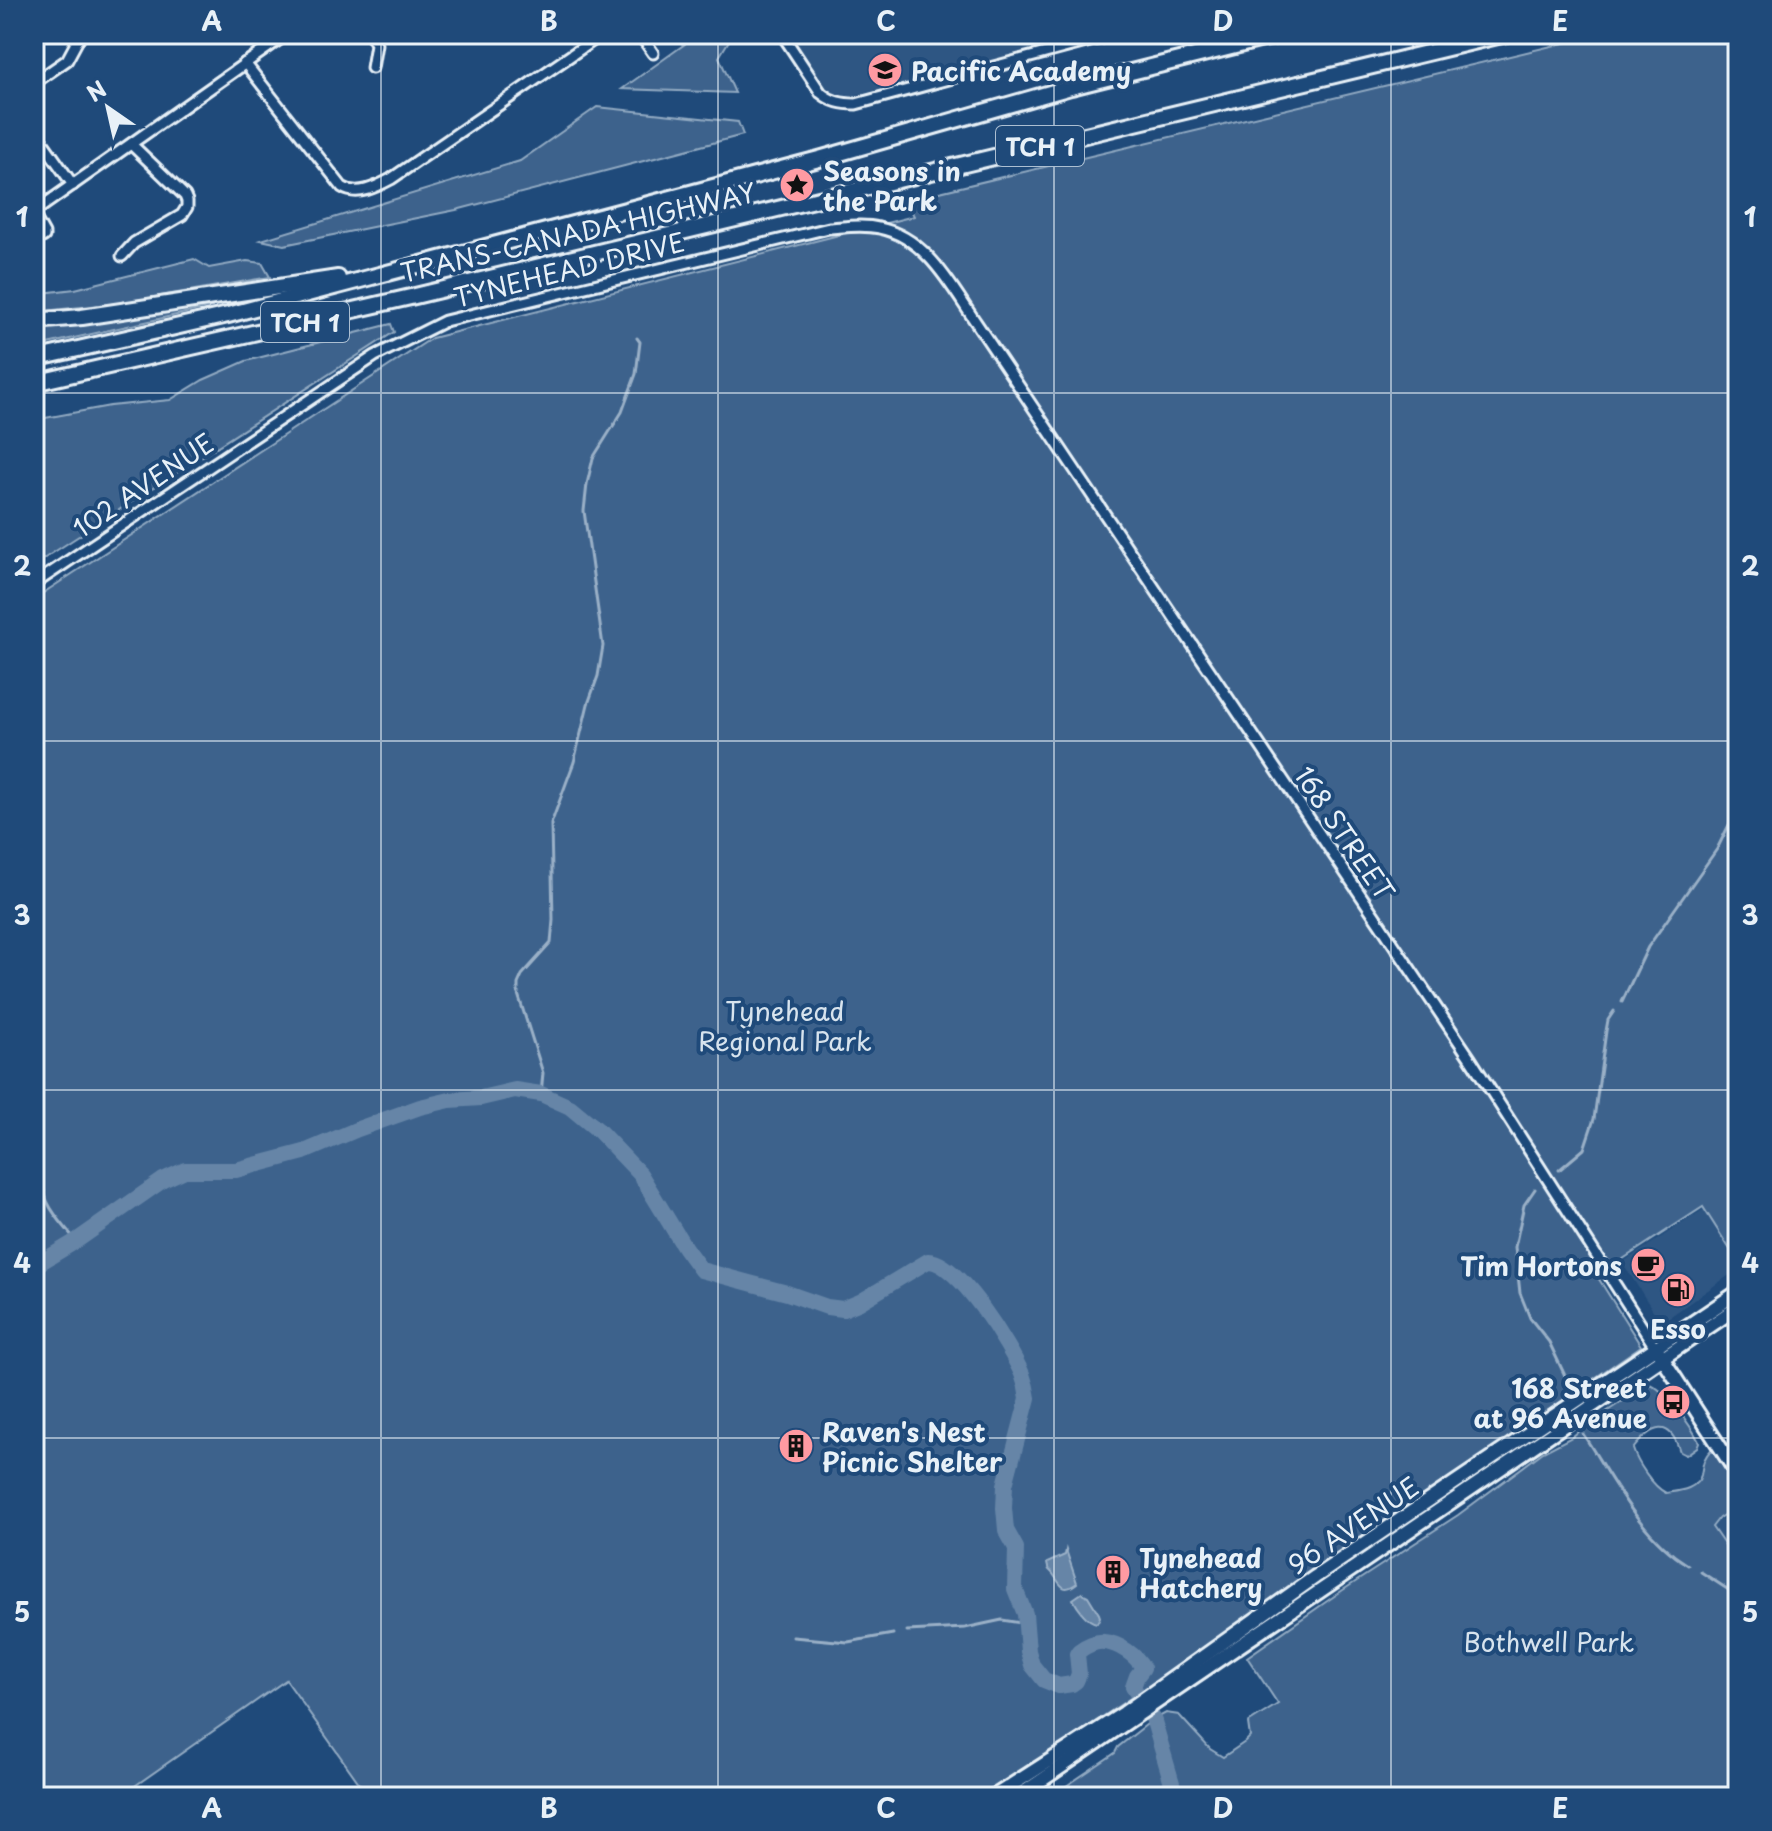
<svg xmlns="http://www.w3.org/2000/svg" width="1772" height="1831" font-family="'Playpen Sans',sans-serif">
<rect width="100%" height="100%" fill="#1f4a7a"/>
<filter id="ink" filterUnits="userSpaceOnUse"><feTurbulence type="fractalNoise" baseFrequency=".0125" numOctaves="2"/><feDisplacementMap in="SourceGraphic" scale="16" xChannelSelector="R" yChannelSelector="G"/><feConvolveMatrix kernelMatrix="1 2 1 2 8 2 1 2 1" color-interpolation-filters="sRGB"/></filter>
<g filter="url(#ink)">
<g fill="#2e5683">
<path d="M790,34H1090L916,81L851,96L835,93L826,87Z"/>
<path d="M1704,1209L1738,1265V1269L1661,1323L1624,1265L1623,1262Z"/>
<path d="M1738,1508V1548L1730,1553L1711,1526Z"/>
</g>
<g fill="#3c628c" stroke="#92aac2" stroke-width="2">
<path d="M699,34H733L719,57L735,93L622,89Z"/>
<path d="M1602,34H1738V1262L1703,1207L1597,1276L1641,1346L1202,1650L983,1797H369L286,1680L119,1797H34V599L432,338L914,216L906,200Z"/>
<path d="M597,107L738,122L743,135L456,210L284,245L261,240L520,161Z"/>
<path d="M194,259L209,268L247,261L262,263L270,277L120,303L34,312V294L75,289Z"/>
<path d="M212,303V307L34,347V329L100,321Z"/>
<path d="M391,324L394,332L34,565V420L110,406L170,400L203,380L246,361Z"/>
<path d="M1649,1384C1664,1388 1692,1427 1699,1442L1697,1447L1686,1455L1680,1452C1670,1418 1652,1425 1633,1449C1637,1462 1653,1487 1666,1493C1678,1491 1697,1490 1701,1475C1703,1464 1703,1458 1711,1450L1716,1454L1738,1491V1506L1719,1518L1712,1527L1730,1553L1738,1548V1797H1050L1115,1753L1118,1747L1151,1721L1166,1713L1179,1715L1210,1749L1223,1757L1245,1742L1250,1737L1248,1723L1278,1704L1247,1657L1343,1590L1458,1515L1543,1452L1572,1437L1586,1425Z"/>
</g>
<g fill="#6685a7" stroke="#9ab0c7" stroke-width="2">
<path d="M1066,1550L1077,1583C1063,1594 1061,1585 1053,1574C1047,1566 1049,1573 1047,1563L1065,1555Z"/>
<path d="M1082,1593L1088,1596L1099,1614L1100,1617L1097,1623C1087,1622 1077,1607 1073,1599Z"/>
</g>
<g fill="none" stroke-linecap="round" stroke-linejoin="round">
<g stroke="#9ab0c7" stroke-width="3">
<path d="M1730,626L1731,655L1738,699"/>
<path d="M1622,1002L1648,947L1717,849L1732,819L1738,789"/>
<path d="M541,1094L543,1073L518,994V984L522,975L551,943L553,920L551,824L574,762L588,704L598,676L603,646L584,511L587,484L593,458L622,412L636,374L640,342L637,338"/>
<path d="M34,1165C43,1176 42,1190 48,1203C54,1216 67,1229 76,1241"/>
<path d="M1559,1170L1584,1149L1594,1119L1606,1031L1608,1020L1614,1011"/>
<path d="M1535,1189L1524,1205L1515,1247L1520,1293L1530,1318L1549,1342L1568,1382"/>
<path d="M1583,1434C1613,1480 1640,1536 1688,1565"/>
<path d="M1701,1572L1738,1596"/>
<path d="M907,1631L965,1628L1002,1620L1027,1624"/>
<path d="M793,1637L848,1642L893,1634"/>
</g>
<path stroke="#6685a7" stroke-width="16" d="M34,1270L38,1264L76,1241L163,1180L185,1170H236L304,1152L358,1129L420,1107L450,1100L481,1098L515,1090L541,1094L570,1107L599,1131L640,1174L685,1248L701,1270L787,1293L827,1307L843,1309L860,1302L928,1261C958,1260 1011,1348 1022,1374C1025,1382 1027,1390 1028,1398L1005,1485L1004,1508L1006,1530L1016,1548L1015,1589L1025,1614L1028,1651L1032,1665L1044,1680L1059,1686L1072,1684L1076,1681L1079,1674L1077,1654L1079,1651C1086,1646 1096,1641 1104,1642C1119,1643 1137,1656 1143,1668L1137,1676L1133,1687L1153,1718L1176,1797"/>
<defs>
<g id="minor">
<path d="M371,34L376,44L372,68"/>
<path d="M640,34L653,53"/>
<path d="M782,34L821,93C832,102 842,104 856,104L1116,34"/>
<path d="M245,63L342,187C357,197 376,187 391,179L602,34"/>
<path d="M34,83L67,60L81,34"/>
<path d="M34,130L73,185"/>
<path d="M34,212L287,34"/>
<path d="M34,216L44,234V236L34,242"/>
<path d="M122,256L134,243L182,215L187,207V201L185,196L131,144"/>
<path d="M34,584L375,356L445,321L829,228C845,227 863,224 879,228C927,237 952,288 977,324L1470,1058L1655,1347"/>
</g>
<g id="major">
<path d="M1659,1353L1738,1475"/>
<path d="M993,1797L1124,1713L1315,1577L1738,1292"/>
<path d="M1017,1797L1738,1307"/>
</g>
<g id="highway">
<path d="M34,321L82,317L338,278"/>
<path d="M34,359L228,315L406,268L819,159L1071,87L1283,34"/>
<path d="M34,383L415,296L1506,34"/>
</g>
</defs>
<use href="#minor" stroke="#e8f1f8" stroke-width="15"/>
<use href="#major" stroke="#e8f1f8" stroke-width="18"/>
<use href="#highway" stroke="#e8f1f8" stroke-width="20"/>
<use href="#minor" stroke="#1f4a7a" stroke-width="9"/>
<use href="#major" stroke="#1f4a7a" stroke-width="12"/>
<use href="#highway" stroke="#1f4a7a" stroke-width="14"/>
</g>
</g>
<path fill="none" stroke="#e8f1f8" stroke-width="2" stroke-opacity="0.55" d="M381,34V1797M718,34V1797M1054,34V1797M1391,34V1797M34,393H1738M34,741H1738M34,1090H1738M34,1438H1738"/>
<defs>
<symbol id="school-disc" viewBox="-11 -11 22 22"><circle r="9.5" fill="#ff9aa2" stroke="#1f4a7a"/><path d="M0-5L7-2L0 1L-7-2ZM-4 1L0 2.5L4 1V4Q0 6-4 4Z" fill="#111"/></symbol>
<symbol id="sight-disc" viewBox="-11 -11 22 22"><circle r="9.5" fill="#ff9aa2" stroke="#1f4a7a"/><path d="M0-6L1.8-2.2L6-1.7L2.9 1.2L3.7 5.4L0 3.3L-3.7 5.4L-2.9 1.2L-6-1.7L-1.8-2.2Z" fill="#111"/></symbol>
<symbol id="cafe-disc" viewBox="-11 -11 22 22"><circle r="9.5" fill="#ff9aa2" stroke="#1f4a7a"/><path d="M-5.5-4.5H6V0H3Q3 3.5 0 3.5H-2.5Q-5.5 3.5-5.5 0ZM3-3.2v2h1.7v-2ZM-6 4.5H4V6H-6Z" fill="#111"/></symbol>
<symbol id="fuel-disc" viewBox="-11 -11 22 22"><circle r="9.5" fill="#ff9aa2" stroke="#1f4a7a"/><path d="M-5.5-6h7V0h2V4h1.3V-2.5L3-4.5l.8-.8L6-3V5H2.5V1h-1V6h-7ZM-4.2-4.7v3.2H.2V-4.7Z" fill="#111"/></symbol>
<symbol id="bus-disc" viewBox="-11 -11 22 22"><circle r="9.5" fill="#ff9aa2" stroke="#1f4a7a"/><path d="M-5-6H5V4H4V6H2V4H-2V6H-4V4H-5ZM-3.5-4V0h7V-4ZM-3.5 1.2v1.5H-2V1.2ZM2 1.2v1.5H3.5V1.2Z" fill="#111"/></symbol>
<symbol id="building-disc" viewBox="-11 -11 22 22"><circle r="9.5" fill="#ff9aa2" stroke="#1f4a7a"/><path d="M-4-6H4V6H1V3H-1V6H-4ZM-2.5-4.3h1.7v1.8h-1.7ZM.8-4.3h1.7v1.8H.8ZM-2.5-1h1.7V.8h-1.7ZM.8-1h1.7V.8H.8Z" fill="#111"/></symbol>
</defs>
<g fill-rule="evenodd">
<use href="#school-disc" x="865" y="50" width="40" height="40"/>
<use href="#sight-disc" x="777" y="165" width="40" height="40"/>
<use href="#cafe-disc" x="1628" y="1245" width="40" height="40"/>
<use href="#fuel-disc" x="1658" y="1270" width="40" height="40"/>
<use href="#bus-disc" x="1653" y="1382" width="40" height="40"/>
<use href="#building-disc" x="776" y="1426" width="40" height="40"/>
<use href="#building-disc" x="1093" y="1552" width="40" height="40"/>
</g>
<g text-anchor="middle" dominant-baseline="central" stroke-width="8" stroke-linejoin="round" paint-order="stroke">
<g fill="#1f4a7a" stroke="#acbfd2" stroke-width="2">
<rect x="996" y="126" width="88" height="40" rx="6"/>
<rect x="261" y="302" width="88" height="40" rx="6"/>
</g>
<g font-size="24" font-weight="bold" fill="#e8f1f8">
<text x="1040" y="146">TCH 1</text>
<text x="305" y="322">TCH 1</text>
</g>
<g font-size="26" font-weight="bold" fill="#e8f1f8" stroke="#1f4a7a" text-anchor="start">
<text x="911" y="70">Pacific Academy</text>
<text x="823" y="170">Seasons in<tspan x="823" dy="30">the Park</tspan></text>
<text x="1622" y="1265" text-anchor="end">Tim Hortons</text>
<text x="1678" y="1328" text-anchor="middle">Esso</text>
<text x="1647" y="1387" text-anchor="end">168 Street<tspan x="1647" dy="30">at 96 Avenue</tspan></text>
<text x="822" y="1431">Raven's Nest<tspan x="822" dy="30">Picnic Shelter</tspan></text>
<text x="1139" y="1557">Tynehead<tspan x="1139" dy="30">Hatchery</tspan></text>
</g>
<g font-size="26" fill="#e8f1f8" stroke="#1f4a7a">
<text transform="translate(578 232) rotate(-13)">TRANS-CANADA HIGHWAY</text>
<text transform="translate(569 269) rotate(-14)">TYNEHEAD DRIVE</text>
<text transform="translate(143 485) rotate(-34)">102 AVENUE</text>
<text transform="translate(1345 833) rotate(56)">168 STREET</text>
<text transform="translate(1353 1525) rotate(-34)">96 AVENUE</text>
</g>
<g font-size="26" fill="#d7e3ed" stroke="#1f4a7a">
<text x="785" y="1010">Tynehead<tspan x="785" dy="30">Regional Park</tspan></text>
<text x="1549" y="1641">Bothwell Park</text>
</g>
</g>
<rect width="1772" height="1831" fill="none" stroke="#1f4a7a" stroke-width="88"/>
<g transform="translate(108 108) rotate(326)" stroke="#1f4a7a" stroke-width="6" paint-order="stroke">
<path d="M0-6L14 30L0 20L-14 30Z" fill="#e8f1f8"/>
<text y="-12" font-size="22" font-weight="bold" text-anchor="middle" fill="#e8f1f8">N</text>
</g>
<rect x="44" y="44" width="1684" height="1743" fill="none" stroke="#e8f1f8" stroke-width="3"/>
<g font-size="26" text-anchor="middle" font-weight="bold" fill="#e8f1f8">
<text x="212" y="31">A</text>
<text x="549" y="31">B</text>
<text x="886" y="31">C</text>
<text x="1223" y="31">D</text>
<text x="1560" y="31">E</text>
<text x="22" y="227">1</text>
<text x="1750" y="227">1</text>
<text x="22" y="576">2</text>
<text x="1750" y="576">2</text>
<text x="22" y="925">3</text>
<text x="1750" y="925">3</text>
<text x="22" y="1273">4</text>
<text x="1750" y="1273">4</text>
<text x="22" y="1622">5</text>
<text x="1750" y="1622">5</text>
<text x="212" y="1818">A</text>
<text x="549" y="1818">B</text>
<text x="886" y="1818">C</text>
<text x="1223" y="1818">D</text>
<text x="1560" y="1818">E</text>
</g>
</svg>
